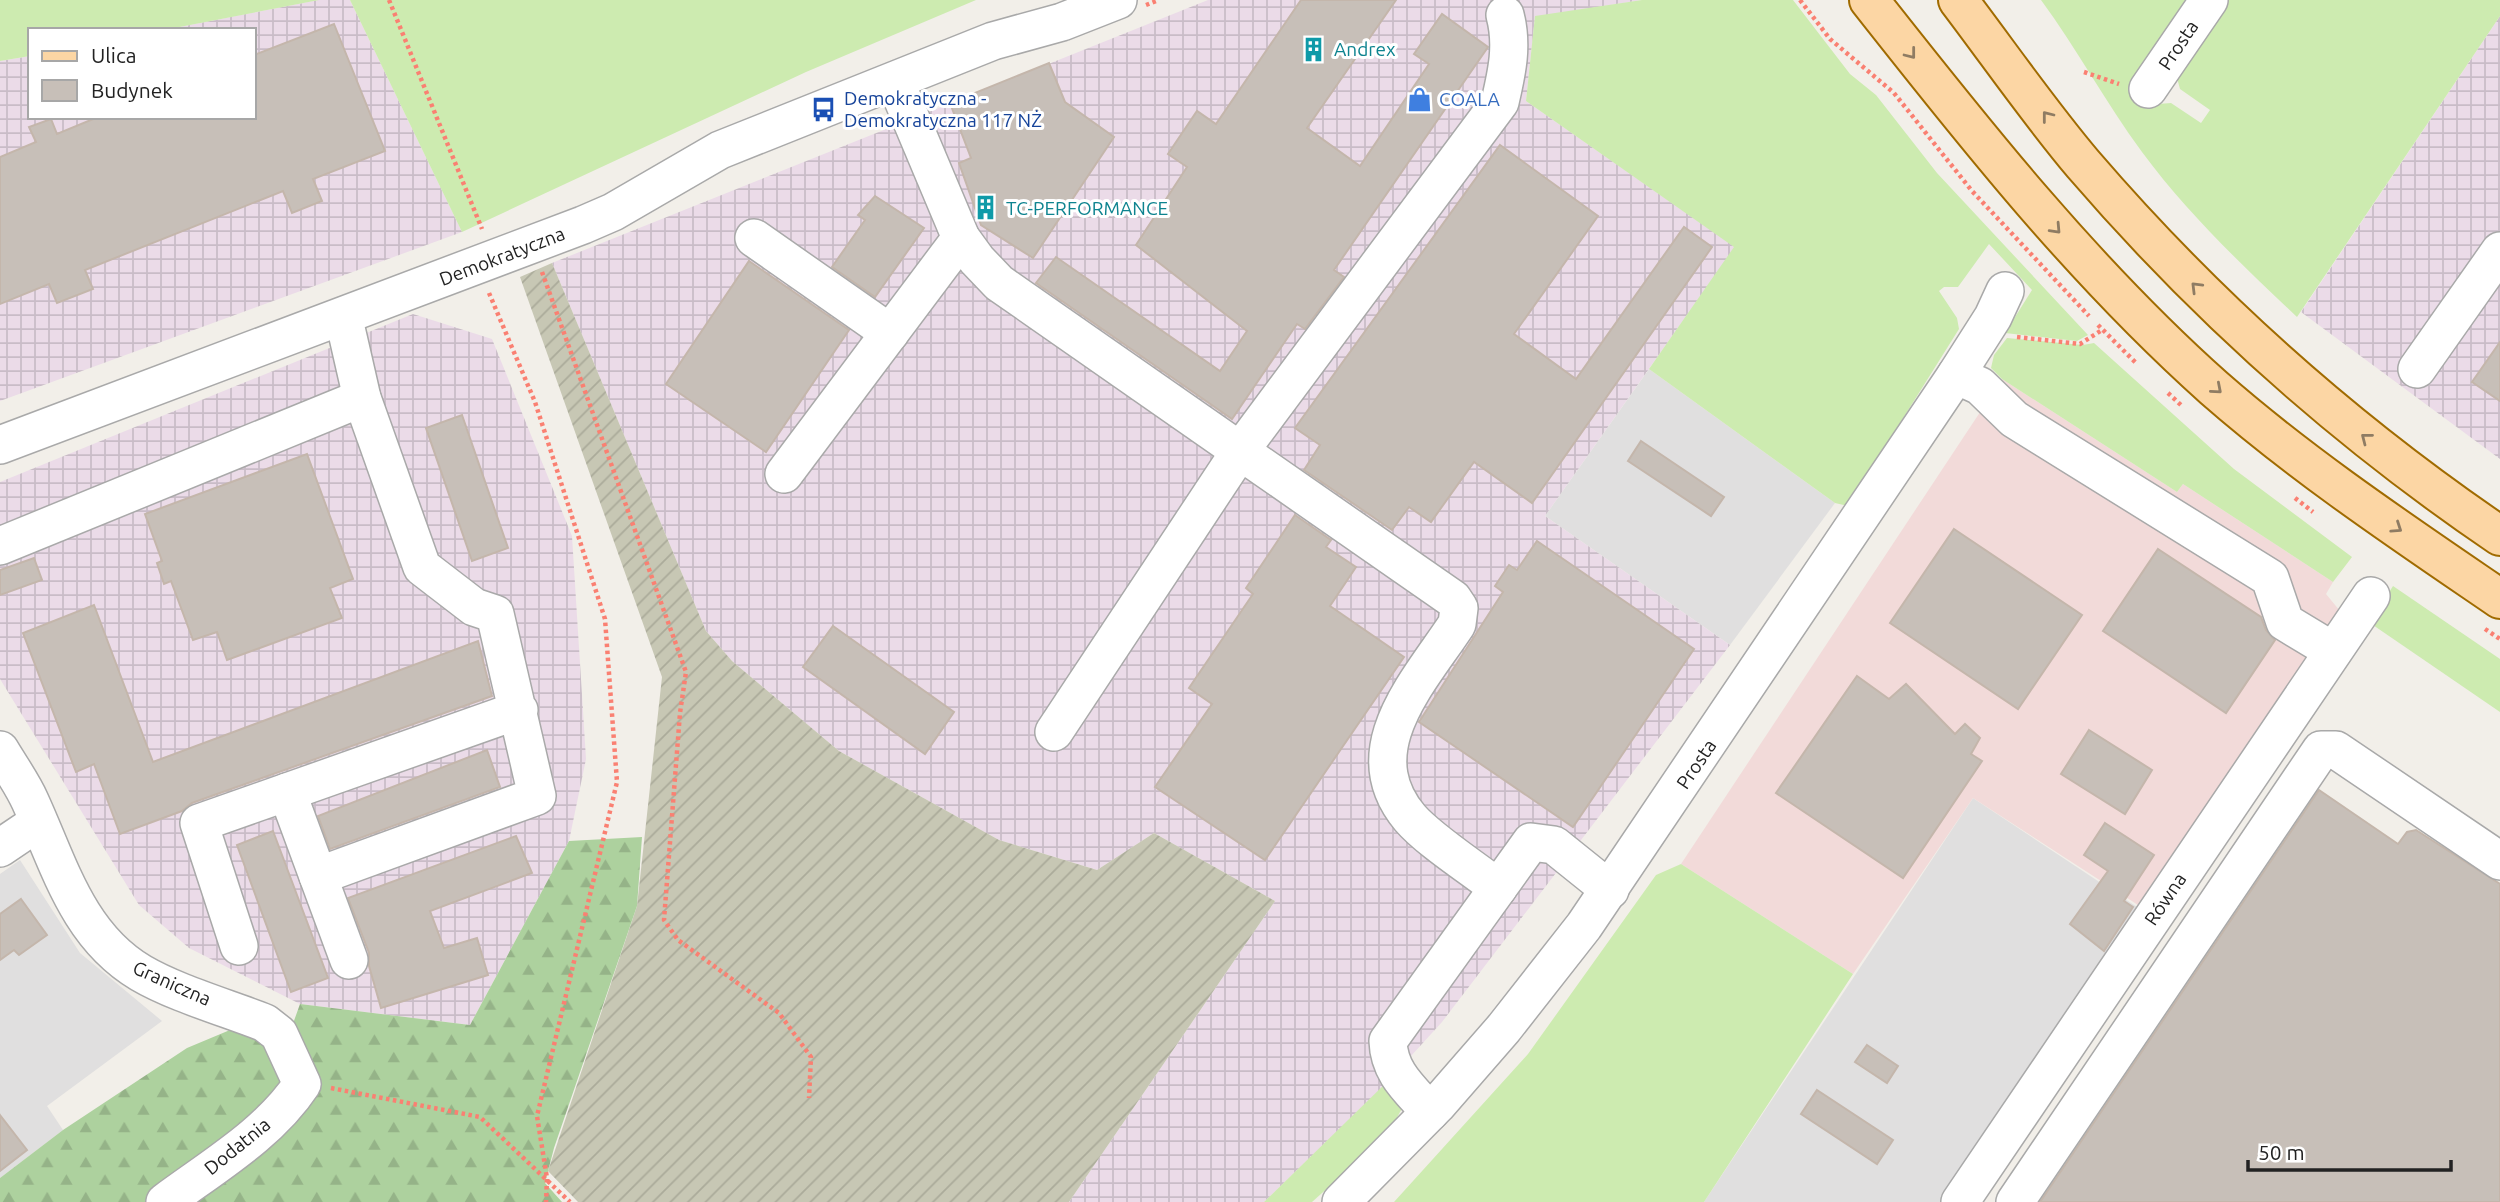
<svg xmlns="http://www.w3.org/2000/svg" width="2500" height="1202" font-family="Ubuntu,sans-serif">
<defs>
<pattern id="industrial-grid" width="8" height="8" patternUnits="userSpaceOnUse" patternTransform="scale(1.75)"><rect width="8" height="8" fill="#ebdbe8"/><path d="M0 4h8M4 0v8" fill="none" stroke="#c9bcc7"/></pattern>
<pattern id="construction-furrows" width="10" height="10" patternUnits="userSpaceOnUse" patternTransform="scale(1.75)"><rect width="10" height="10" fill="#c7c7b4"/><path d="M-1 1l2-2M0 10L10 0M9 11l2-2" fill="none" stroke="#abab9a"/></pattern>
<pattern id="forest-firs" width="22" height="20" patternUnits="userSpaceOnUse" patternTransform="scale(1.75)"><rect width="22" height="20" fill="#add19e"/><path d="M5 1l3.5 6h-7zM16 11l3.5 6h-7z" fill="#95b388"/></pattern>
</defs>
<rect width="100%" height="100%" fill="#f2efe9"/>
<g fill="#e0dfdf">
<path d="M1649,369L1835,503L1730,645L1545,516Z"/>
<path d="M1973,798L2137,907L1940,1202H1704Z"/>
<path d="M20,860L80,953L162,1021L47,1106L63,1130L0,1178V874Z"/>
</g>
<path fill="#f2dad9" d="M2002,379L2177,492L2183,484L2333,582L2326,594L2340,611L2138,905L1973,798L1853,974L1681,864Z"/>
<g fill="url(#industrial-grid)">
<path d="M318,0H350L462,232L0,401V61L30,56V117H254V30H164Z"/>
<path d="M1208,0H1642L1535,17L1526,101L1735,247L1545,516L1730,645L1442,1022L1380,1090L1264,1202H1069L1275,901L1154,833L1097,870L999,840L839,751L732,661L706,631L552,263Z"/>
<path d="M2500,16V459L2301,312Z"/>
<path d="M413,314L492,339L572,536L586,759L569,841L470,1025L300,1004L189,948L139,905L0,679V482Z"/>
</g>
<path fill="url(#construction-furrows)" d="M552,263L706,631L732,661L839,751L999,840L1097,870L1154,833L1275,901L1069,1202H578L548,1171L637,906L662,677L520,277Z"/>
<g fill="#cdebb0">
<path d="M0,0H319L164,30H30V56L0,61Z"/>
<path d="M350,0H976L806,72L462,232Z"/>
<path d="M1642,0H1793L1850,74L1876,95L1937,173L2088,335L2077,341L2005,333L2032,290L1989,244L1958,287H1944L1939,291L1957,318L1959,329L1848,506L1835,503L1649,369L1734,247L1526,101L1535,16Z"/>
<path d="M2041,0H2187L2131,83L2158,104L2171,103L2201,123L2210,110L2180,89L2177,78L2229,0H2500V16L2297,317C2242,265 2187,213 2142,152C2106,103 2077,49 2041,0Z"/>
<path d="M2007,338L2083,345L2094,343L2234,469L2352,557L2333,582L2183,484L2177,492L2002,379L1991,368L1994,355Z"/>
<path d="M2393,586L2500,659V712L2370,623Z"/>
<path d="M1681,864L1853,974L1704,1202H1394L1528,1054L1656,875Z"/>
<path d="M1389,1080L1406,1101L1388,1134L1312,1202H1264Z"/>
</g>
<path fill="url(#forest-firs)" d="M642,837L637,906L554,1148L545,1183L562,1202H0V1178L63,1130L187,1048L230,1030L290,1032L300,1004L470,1025L569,841Z"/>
<g fill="#c7bfb8" stroke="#c4b6ab" stroke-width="2">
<path d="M1301,0H1396L1307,128L1360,166L1429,64L1414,54L1442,14L1488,47L1334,270L1344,277L1305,329L1297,324L1232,419L1036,283L1056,257L1220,371L1247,331L1136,245L1187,167L1168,154L1197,111L1216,124Z"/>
<path d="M334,24L385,151L313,179L322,201L292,213L283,191L85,270L93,289L57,303L49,284L0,304V157L36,142L29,127L51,119L57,134L98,117H254V55Z"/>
<path d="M1049,63L1065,102L1114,137L1033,258L981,225L959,163L971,158L950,103Z"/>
<path d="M1500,145L1598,216L1514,334L1576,379L1684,227L1712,247L1532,503L1474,462L1431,522L1409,507L1392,530L1304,470L1320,445L1295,428Z"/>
<path d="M875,196L924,228L875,297L832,267L865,220L858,215Z"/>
<path d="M749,261L849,330L766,452L666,384Z"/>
<path d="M2500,342V401L2472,382Z"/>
<path d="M462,415L508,548L472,561L426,428Z"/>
<path d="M1641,441L1724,497L1711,516L1628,461Z"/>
<path d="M307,454L353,579L330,588L342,618L227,660L217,632L193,640L171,581L164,584L157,563L162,561L145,514Z"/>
<path d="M1295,515L1331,540L1326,547L1356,567L1330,606L1404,657L1265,860L1155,787L1212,704L1189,688L1253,594L1246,588Z"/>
<path d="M1954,529L2082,615L2018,709L1890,623Z"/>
<path d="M1537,541L1694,649L1573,827L1419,722L1503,592L1495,586L1509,565L1517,570Z"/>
<path d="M2158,549L2261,617L2266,630L2275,640L2226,713L2103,631Z"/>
<path d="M34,558L42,580L0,595V570Z"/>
<path d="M94,605L153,762L478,641L492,696L192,803L182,811L120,834L94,764L76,772L23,633Z"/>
<path d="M833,626L954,712L925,754L803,667Z"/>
<path d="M1857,676L1889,699L1906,684L1955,734L1965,724L1980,738L1971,754L1982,761L1903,878L1776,793Z"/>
<path d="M2089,730L2152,770L2125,814L2061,774Z"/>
<path d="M487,750L500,787L330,849L318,816Z"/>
<path d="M2319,790L2398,844L2407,832L2416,830L2500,884V1202H2040Z"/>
<path d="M2105,823L2154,855L2124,901L2133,907L2104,951L2070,924L2108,871L2084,855Z"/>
<path d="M273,831L328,978L291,992L237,845Z"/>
<path d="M516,836L532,873L430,911L444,948L477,938L488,975L381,1008L369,966V953L348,898Z"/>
<path d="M21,899L47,935L19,955L14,950L0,960V914Z"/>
<path d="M1867,1045L1898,1066L1887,1083L1855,1062Z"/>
<path d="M1817,1090L1893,1140L1877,1164L1801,1114Z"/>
<path d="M0,1115L27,1150L0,1171Z"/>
</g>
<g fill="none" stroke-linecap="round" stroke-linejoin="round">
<defs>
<g id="minor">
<path d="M895,81L961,238L977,260L999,283L1240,451L1500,102C1507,72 1513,45 1505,15"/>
<path d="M2148,89L2209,0"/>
<path d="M754,238L890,333"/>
<path d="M341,318L346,328L362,398L422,567L474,607L495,614L537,796L318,876L287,792L519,710"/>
<path d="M2417,369L2500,251"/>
<path d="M1956,375L1980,386L2014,419L2270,578L2285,622L2333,651"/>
<path d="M0,445L583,225L613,212L720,150L993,41L1062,22L1118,0"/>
<path d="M784,474L961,238"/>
<path d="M0,546L362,398"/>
<path d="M1054,732L1240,451L1453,599L1459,608L1457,624C1419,682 1353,750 1410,818C1430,841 1473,868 1498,888"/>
<path d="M0,750C10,767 22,783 30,801C59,864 77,935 141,973C175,993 227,1008 265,1023L279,1034L302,1084C269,1134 212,1167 165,1202"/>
<path d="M0,848L37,823"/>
<path d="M318,876L349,960"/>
<path d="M239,946L199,823L287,792"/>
<path d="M1430,1112C1410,1089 1389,1073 1388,1041L1531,842L1554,845L1610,890"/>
<path d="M1341,1202L1437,1105L1504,1028L1584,926L1956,375L1993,317L2005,291"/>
<path d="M1960,1202L2371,596"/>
<path d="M2015,1202L2321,750H2336L2500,861"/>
</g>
<g id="major">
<path d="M1869,0C1976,136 2084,272 2214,388C2303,466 2402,532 2500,599"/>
<path d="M1958,0C1999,54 2039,112 2083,164C2206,307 2344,430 2500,536"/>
</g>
</defs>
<use href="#minor" stroke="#a9a9a9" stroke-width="40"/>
<use href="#major" stroke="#a06b00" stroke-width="42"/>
<g stroke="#fa8072" stroke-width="4.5" stroke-dasharray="3.5 3.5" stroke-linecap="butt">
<path d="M389,0L482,229"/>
<path d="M1800,0L1830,39L1894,93L1972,191L2089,316"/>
<path d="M1146,5L1159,0"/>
<path d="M2084,72L2119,84"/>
<path d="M542,272L686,672L680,713L664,920L678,940L779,1013L811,1057L809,1098"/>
<path d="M489,293L535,402L605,619L617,782L537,1116L547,1178L546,1202"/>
<path d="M2098,325L2136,363"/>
<path d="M2017,337L2080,344L2102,330"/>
<path d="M2168,393L2182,406"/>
<path d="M2295,498L2313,512"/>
<path d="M2485,629L2500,639"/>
<path d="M331,1088L480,1117L570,1202"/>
</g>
<use href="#minor" stroke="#fff" stroke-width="37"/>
<use href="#major" stroke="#fcd6a4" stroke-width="38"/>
</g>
<defs><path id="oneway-chevron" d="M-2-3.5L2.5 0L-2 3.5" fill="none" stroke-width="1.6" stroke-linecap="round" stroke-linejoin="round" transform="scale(1.75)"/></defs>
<g stroke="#8f7c63">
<use href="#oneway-chevron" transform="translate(1911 54) rotate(52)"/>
<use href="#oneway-chevron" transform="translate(2047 116) rotate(-128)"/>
<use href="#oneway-chevron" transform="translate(2056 229) rotate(47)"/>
<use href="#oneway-chevron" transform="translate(2196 287) rotate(-135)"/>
<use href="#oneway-chevron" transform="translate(2217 389) rotate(41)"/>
<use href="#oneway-chevron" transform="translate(2366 438) rotate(-142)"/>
<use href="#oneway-chevron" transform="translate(2397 528) rotate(34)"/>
</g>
<defs>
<symbol id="building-bare" viewBox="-9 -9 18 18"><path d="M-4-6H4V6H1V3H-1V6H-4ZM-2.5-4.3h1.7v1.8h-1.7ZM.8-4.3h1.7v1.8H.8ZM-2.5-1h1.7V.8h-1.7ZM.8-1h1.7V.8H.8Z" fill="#0f9aa8" stroke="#fff" stroke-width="2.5" paint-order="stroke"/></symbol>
<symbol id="shop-bare" viewBox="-9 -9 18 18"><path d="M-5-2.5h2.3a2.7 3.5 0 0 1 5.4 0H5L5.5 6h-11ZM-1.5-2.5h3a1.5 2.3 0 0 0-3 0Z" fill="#3f7fe0" stroke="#fff" stroke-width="2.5" paint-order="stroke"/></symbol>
<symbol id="bus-bare" viewBox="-9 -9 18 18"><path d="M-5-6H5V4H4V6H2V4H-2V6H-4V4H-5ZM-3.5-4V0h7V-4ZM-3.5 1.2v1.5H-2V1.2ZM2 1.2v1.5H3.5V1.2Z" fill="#1a4fb4" stroke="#fff" stroke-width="2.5" paint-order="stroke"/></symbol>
</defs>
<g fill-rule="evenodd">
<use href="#building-bare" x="1296" y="32" width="35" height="35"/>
<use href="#shop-bare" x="1402" y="82" width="35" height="35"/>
<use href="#bus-bare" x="806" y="92" width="35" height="35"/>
<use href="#building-bare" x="968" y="190" width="35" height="35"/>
</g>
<g text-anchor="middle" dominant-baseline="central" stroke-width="6" stroke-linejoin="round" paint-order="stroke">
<g font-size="19" fill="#222" stroke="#fff">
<text transform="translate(2178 45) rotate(-56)">Prosta</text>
<text transform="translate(502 256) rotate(-21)">Demokratyczna</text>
<text transform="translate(1696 764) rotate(-56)">Prosta</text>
<text transform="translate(2165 899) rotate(-56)">Równa</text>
<text transform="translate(172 983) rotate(24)">Graniczna</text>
<text transform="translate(237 1146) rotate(-39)">Dodatnia</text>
</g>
<g font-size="19" fill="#0d838f" stroke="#fff" text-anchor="start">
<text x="1334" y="49">Andrex</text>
<text x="1006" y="208">TC-PERFORMANCE</text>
</g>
<g font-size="19" fill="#164399" stroke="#fff" text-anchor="start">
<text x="844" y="98">Demokratyczna -<tspan x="844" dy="22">Demokratyczna 117 NŻ</tspan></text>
</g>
<g font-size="19" fill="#366cbe" stroke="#fff" text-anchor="start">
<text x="1439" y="99">COALA</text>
</g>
</g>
<rect x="28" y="28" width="228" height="91" fill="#ffffff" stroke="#a7a7a7" stroke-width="2"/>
<rect x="42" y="51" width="35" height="10" fill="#fcd6a4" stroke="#a7a7a7" stroke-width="2"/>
<text x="91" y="63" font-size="21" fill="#222222">Ulica</text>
<rect x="42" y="80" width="35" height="21" fill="#c7bfb8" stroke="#a7a7a7" stroke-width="2"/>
<text x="91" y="98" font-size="21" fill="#222222">Budynek</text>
<path d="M2248 1160v10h203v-10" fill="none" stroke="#222222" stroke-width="3.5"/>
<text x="2258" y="1160" font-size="21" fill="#222222" stroke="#ffffff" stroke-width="5" paint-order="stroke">50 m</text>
</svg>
